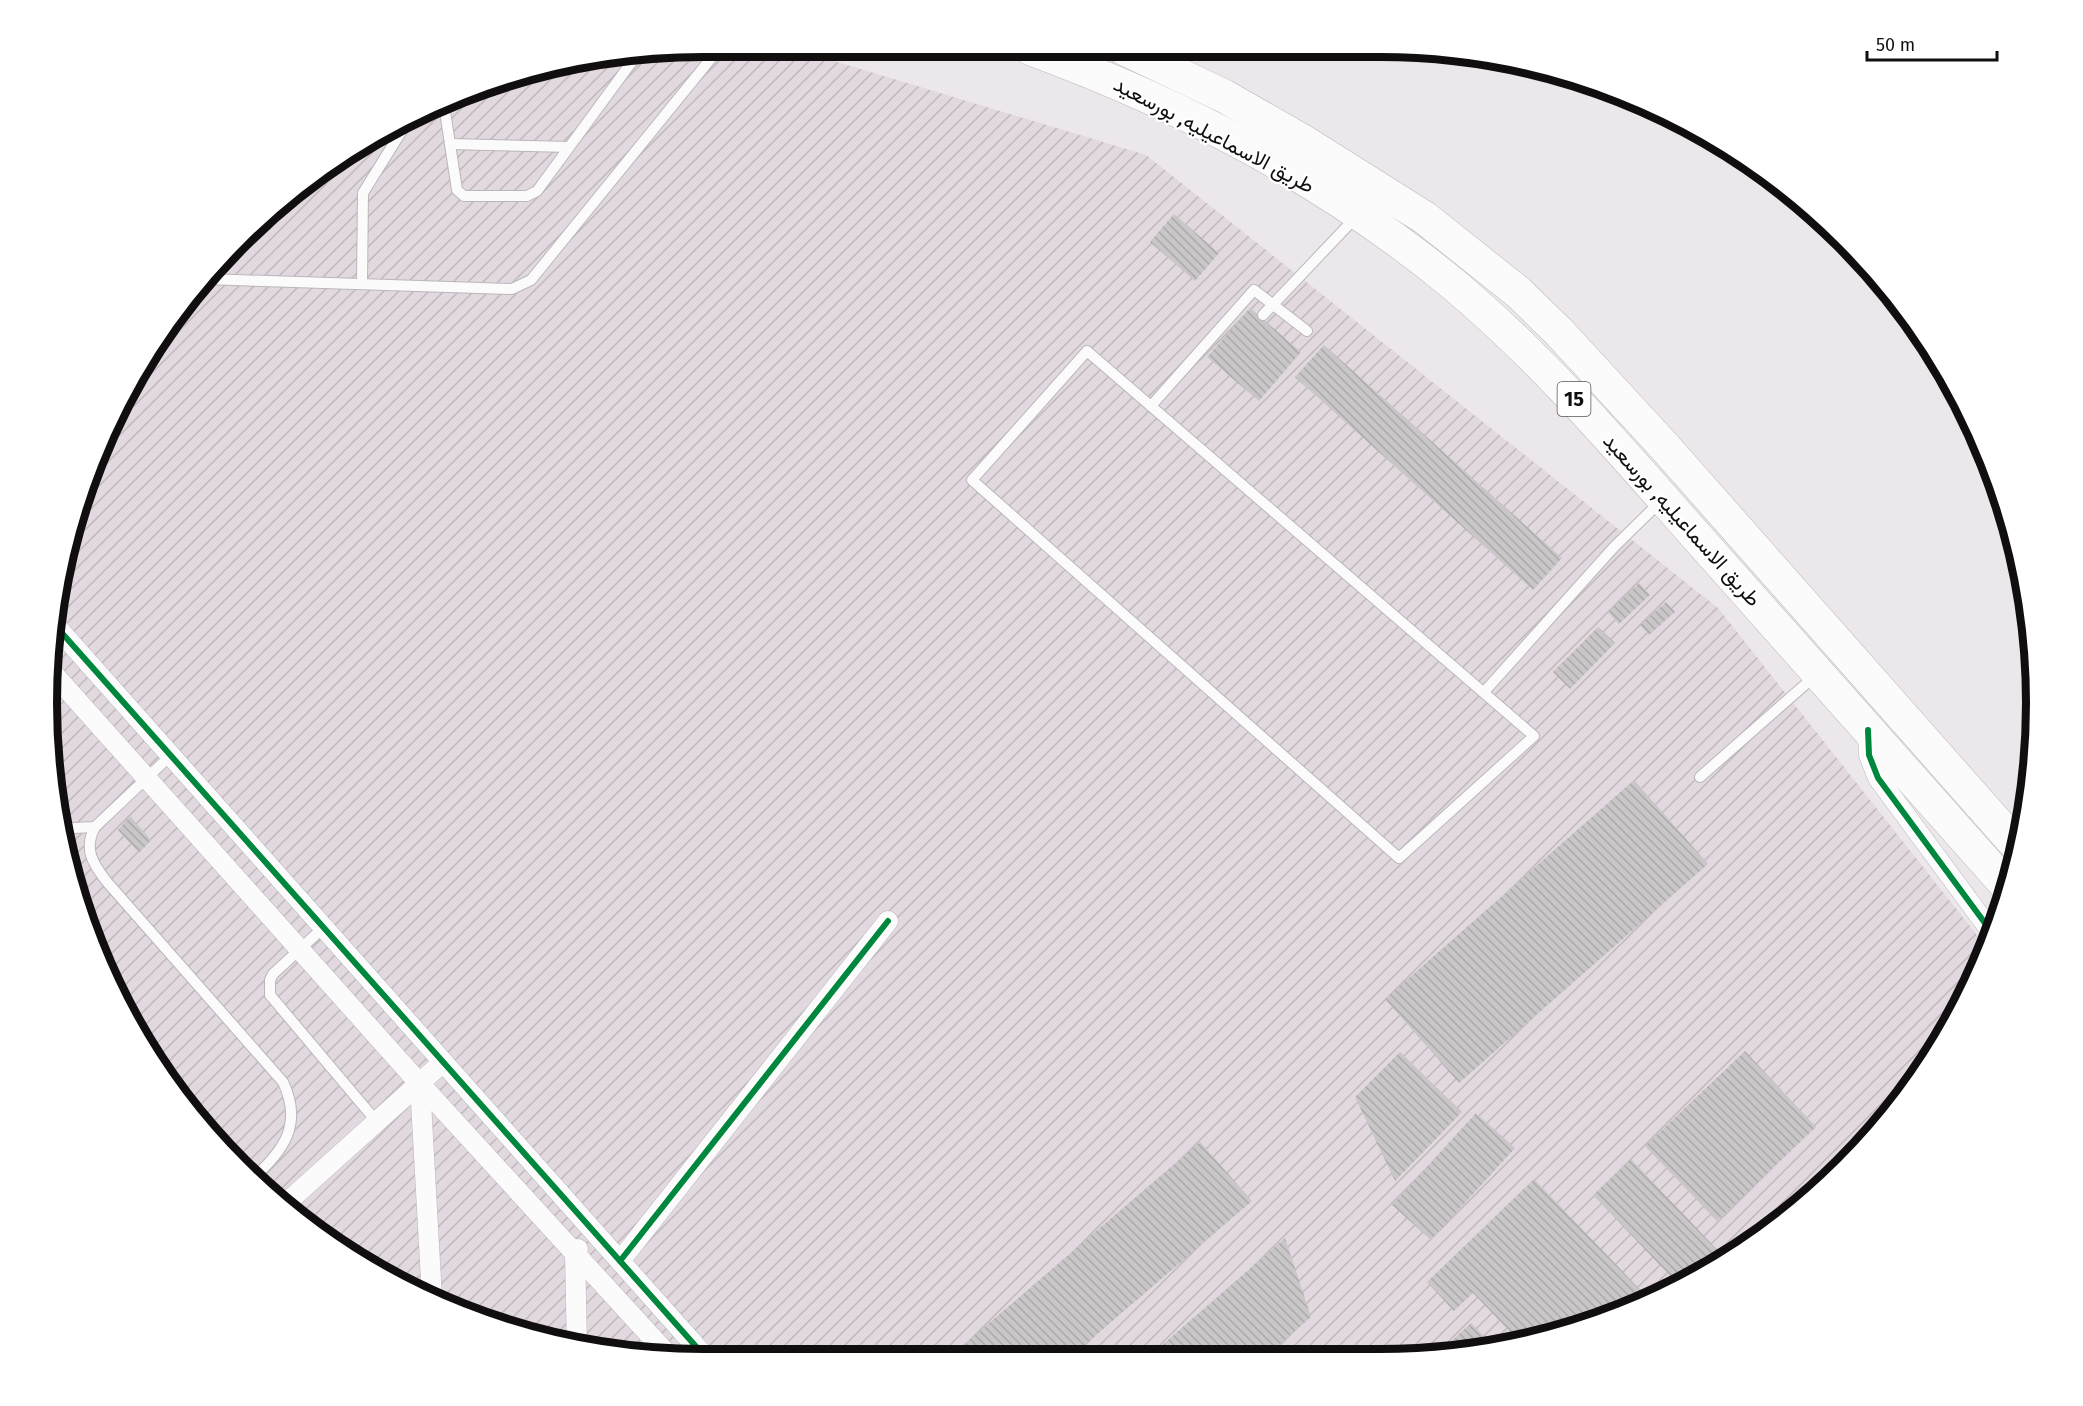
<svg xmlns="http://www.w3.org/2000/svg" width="2083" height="1406" font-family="'Fira Sans',Vazirmatn,sans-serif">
<defs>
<pattern id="industrial-furrows" width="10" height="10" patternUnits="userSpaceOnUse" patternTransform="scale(1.5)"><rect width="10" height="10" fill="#e2d8df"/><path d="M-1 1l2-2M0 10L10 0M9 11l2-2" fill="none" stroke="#c1b8be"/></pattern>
<pattern id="building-back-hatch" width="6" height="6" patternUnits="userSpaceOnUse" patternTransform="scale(1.5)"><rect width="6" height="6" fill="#c9c6c8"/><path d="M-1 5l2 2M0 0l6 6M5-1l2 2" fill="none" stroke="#aca9ab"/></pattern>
</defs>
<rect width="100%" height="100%" fill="#ece7ea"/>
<path fill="url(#industrial-furrows)" d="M801,51L1146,155L1718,608L1988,949L1926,1067L1844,1167L1745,1249L1632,1309L1508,1347L1380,1360H703L575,1347L412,1292L304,1224L239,1167L134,1031L81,914L59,831L48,660L59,575L96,452L182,303L239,239L338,157L492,81L617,52Z"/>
<g fill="url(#building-back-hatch)">
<path d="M1174,214L1219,253L1195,281L1150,242Z"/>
<path d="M1250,308L1301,352L1259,401L1207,357Z"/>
<path d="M1324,345L1562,558L1533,590L1295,377Z"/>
<path d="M1639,583L1650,595L1619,624L1608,612Z"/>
<path d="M1666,602L1675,612L1649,635L1640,625Z"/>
<path d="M1598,627L1615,643L1570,689L1553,672Z"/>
<path d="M1634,780L1708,864L1459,1083L1385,999Z"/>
<path d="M130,816L151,840L139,853L118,830Z"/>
<path d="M1745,1051L1816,1127L1717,1221L1645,1146Z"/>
<path d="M1400,1052L1462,1112L1395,1181L1355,1097Z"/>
<path d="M1476,1113L1515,1148L1431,1240L1392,1205Z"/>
<path d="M1200,1142L1252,1201L1067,1360H946Z"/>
<path d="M1631,1159L1726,1259L1678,1284L1593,1195Z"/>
<path d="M1534,1179L1650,1300L1632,1309L1521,1343L1473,1293L1454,1311L1427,1282Z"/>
<path d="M1285,1238L1311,1317L1262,1360H1145Z"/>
<path d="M1471,1323L1495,1348L1442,1353L1440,1352Z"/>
</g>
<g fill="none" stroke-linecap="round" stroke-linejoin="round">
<defs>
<g id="lane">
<path d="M444,105L457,190L464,196H527L537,191L639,52"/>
<path d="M450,144L569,147"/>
<path d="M204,279L512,289L531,280L717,51"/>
<path d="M362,283L363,193L406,124"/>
<path d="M1263,315L1356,217"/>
<path d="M1087,351L1534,736L1399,858L972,480Z"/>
<path d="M1151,406L1254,290L1307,331"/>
<path d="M1484,692L1614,547L1661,501"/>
<path d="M170,756L95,827C83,849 93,864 107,882L283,1082C303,1124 284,1151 252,1179"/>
<path d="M1700,777L1816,675"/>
<path d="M59,824L73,828L95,827"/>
<path d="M323,928L273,974L270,980V995L377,1122"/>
</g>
<g id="street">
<path d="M53,623L708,1360"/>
<path d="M49,669L420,1084L669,1356"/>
<path d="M1868,730L1869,755L1878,778L1993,934"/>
<path d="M420,1084L432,1298"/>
<path d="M283,1206L442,1063"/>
<path d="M620,1261L888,921"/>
<path d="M577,1347L575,1252L578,1249"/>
</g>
<g id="highway">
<path d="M1123,48L1224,96L1301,140L1425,218L1518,292L1559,332L1664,446L2019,848"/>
<path d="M1031,49C1181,104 1330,182 1453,284C1544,360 1620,450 1698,538C1801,654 1904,770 2007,886"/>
</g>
</defs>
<use href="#lane" stroke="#bab7ba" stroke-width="12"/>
<use href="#street" stroke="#bab7ba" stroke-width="21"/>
<use href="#highway" stroke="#bab7ba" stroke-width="34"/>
<use href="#lane" stroke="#fcfbfc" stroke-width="10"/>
<use href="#street" stroke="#fcfbfc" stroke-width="20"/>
<use href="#highway" stroke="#fcfbfc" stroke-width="33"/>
<defs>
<g id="cycleway">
<path d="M53,623L708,1360"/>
<path d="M1868,730L1869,755L1878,778L1993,934"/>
<path d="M620,1261L888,921"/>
</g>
</defs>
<use href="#cycleway" stroke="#fff" stroke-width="10"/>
<use href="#cycleway" stroke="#00873e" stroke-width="6"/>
</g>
<g text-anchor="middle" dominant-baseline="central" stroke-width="4.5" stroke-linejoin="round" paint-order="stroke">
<rect fill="#fff" stroke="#585658" stroke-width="1.5" x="1557.5" y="382" width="33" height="34" rx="4.5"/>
<g font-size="20" font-weight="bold" fill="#110e10">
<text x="1574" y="399">15</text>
</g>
<g font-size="21" fill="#110e10" stroke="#fff">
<text transform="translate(1214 135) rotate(28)">طريق الاسماعيليه, بورسعيد</text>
<text transform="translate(1682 520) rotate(48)">طريق الاسماعيليه, بورسعيد</text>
</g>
</g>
<path d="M0 0H2083V1406H0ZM703 57H1380A646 646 0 0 1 2026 703V703A646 646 0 0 1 1380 1349H703A646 646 0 0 1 57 703V703A646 646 0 0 1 703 57Z" fill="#fff" fill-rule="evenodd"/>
<path fill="none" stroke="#110e10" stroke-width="8" d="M703 57H1380A646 646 0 0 1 2026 703V703A646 646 0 0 1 1380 1349H703A646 646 0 0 1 57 703V703A646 646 0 0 1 703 57Z"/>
<path d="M1867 51v9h130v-9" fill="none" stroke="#110e10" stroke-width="3"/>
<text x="1876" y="51" font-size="18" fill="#110e10" stroke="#ffffff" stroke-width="4.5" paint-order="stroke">50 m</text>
</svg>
